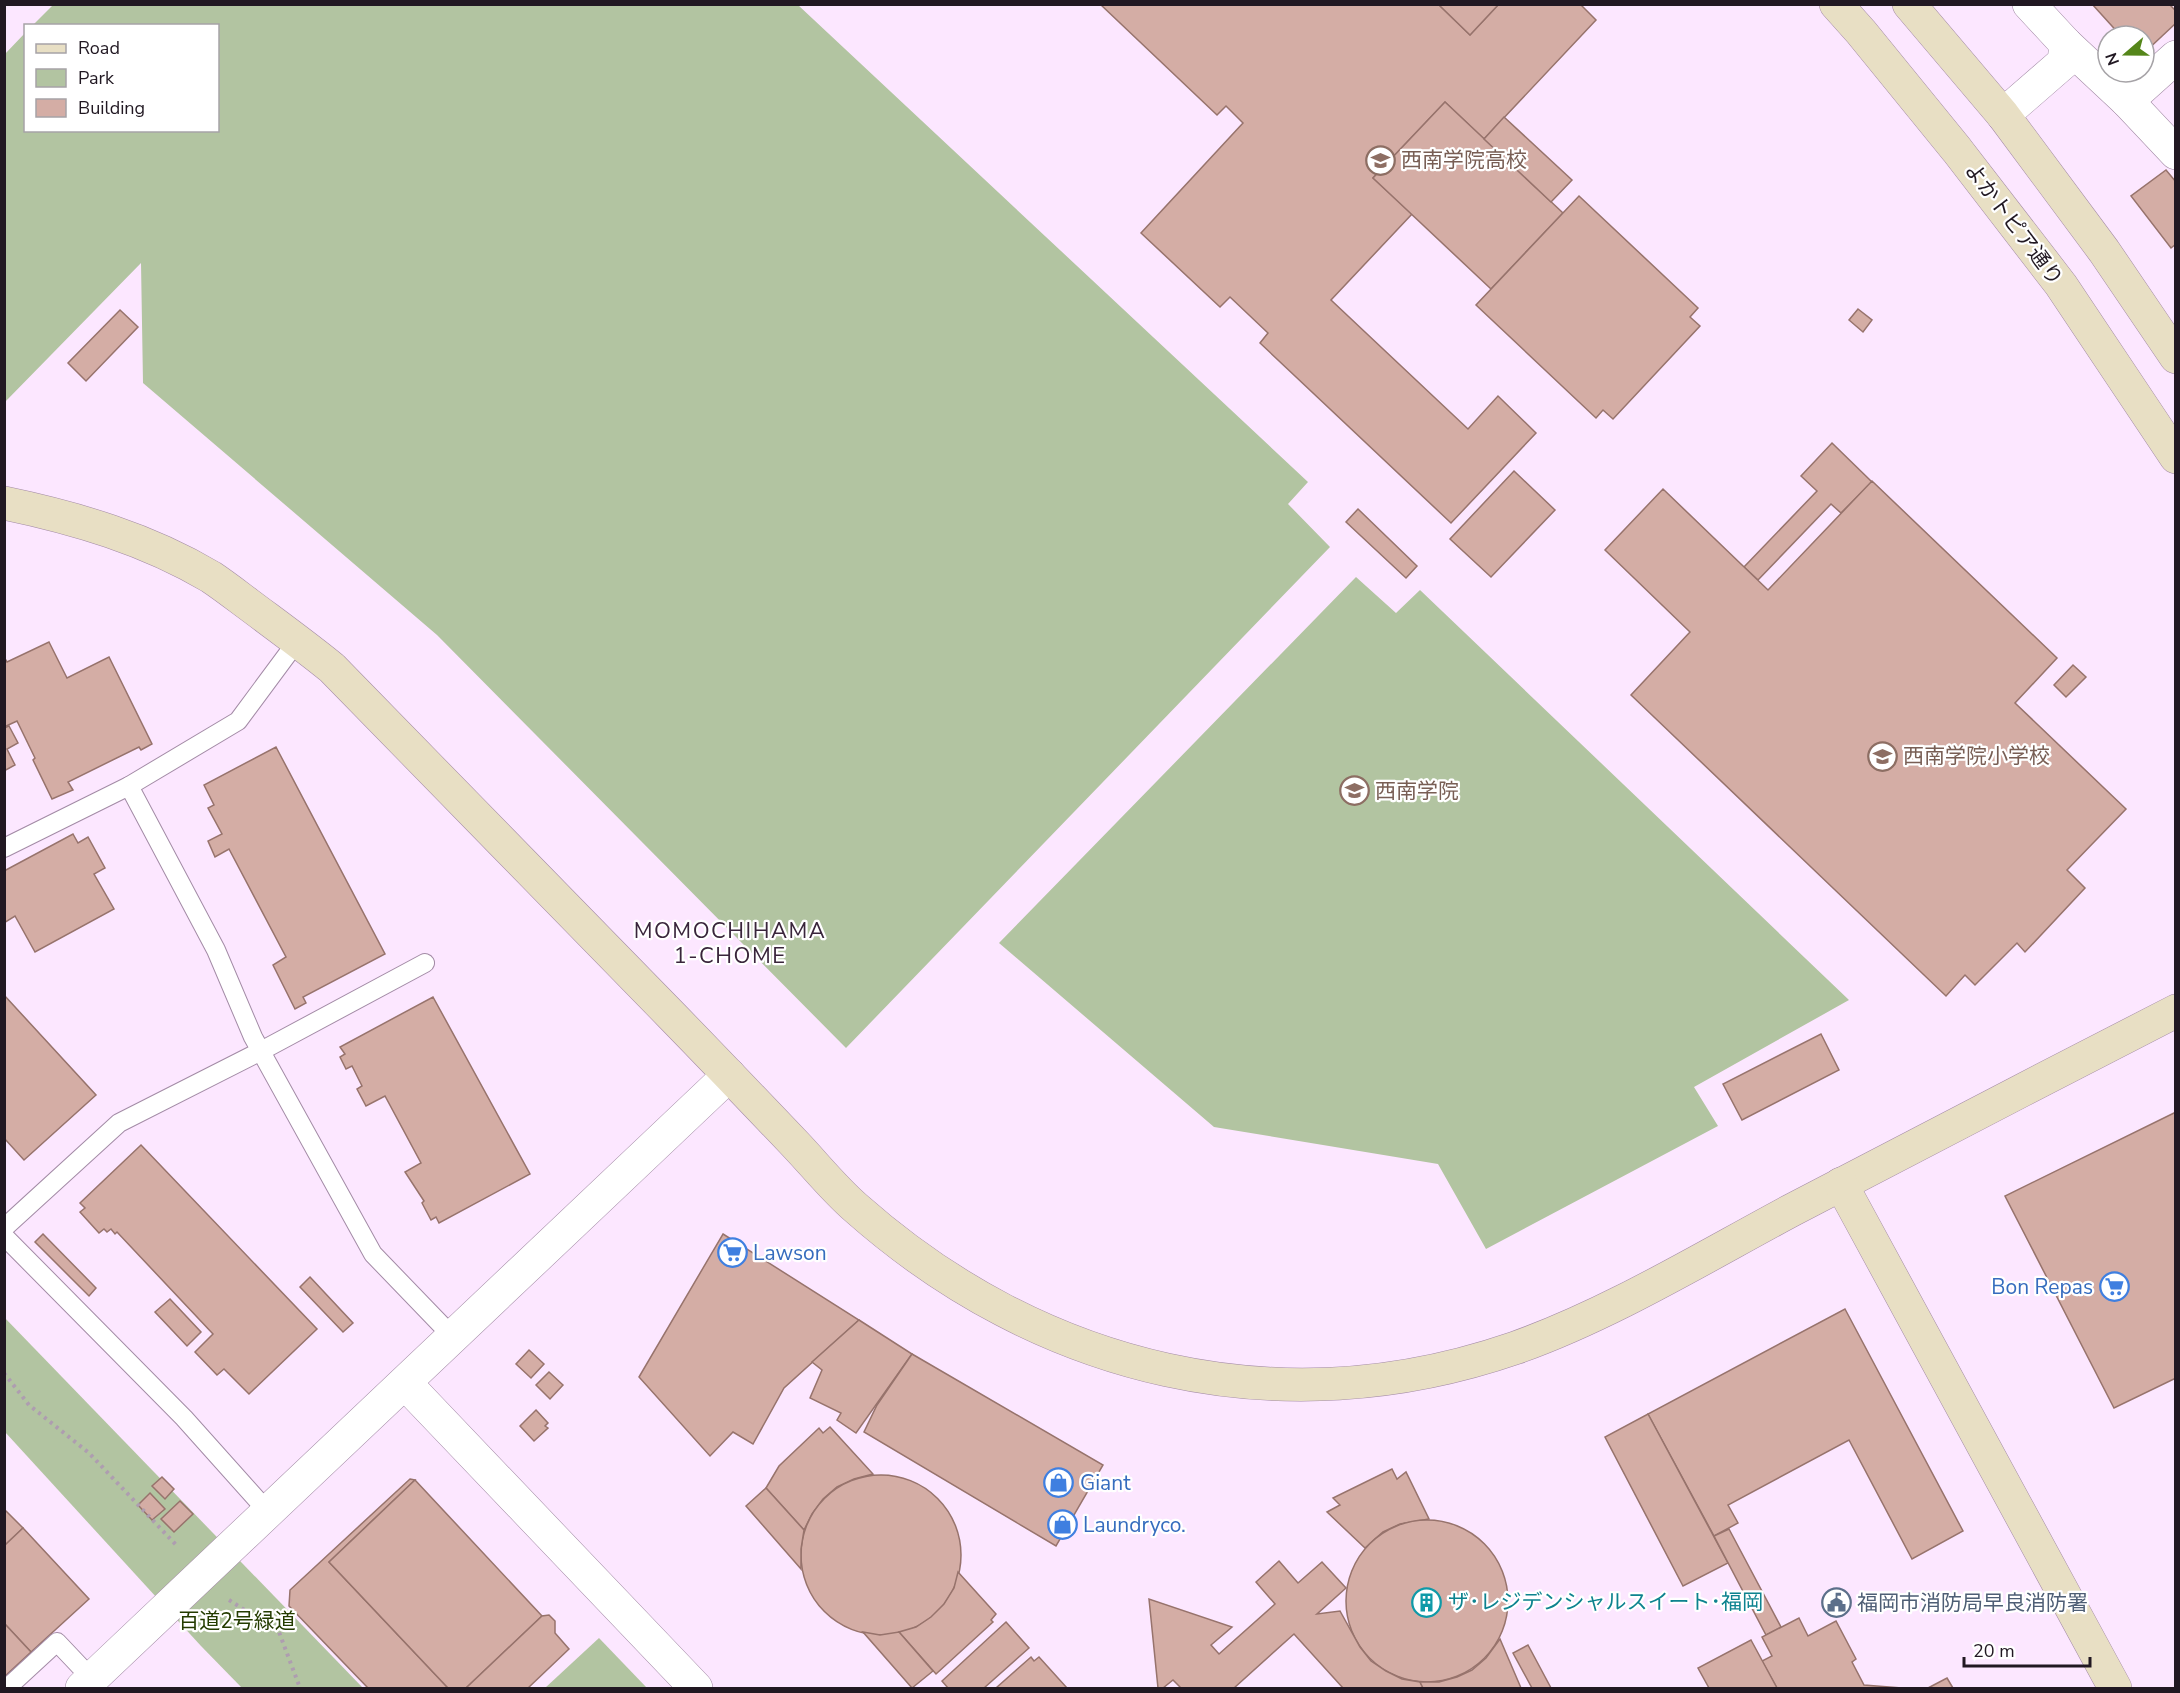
<svg xmlns="http://www.w3.org/2000/svg" width="2180" height="1693" font-family="'Nunito Sans','Noto Sans JP',sans-serif">
<rect width="100%" height="100%" fill="#fce7ff"/>
<g fill="#b2c4a1">
<path d="M53,5H798L1308,482L1288,504L1330,547L846,1048L437,635L143,383L141,263L5,402V54L25,33L26,130H218V26L33,25Z"/>
<path d="M1356,577L1396,613L1420,590L1849,1000L1694,1087L1718,1126L1486,1249L1438,1164L1214,1127L999,943Z"/>
<path d="M4,1317L363,1688H242L201,1646L5,1432Z"/>
<path d="M599,1638L647,1688H545Z"/>
</g>
<g fill="#d4ada5" stroke="#97736c" stroke-width="1.5">
<path d="M1100,4H1438L1470,35L1499,4H1580L1596,20L1484,139L1445,102L1373,178L1412,214L1331,300L1468,429L1498,396L1536,433L1451,523L1260,343L1268,333L1230,297L1220,307L1141,233L1243,123L1226,106L1217,115Z"/>
<path d="M1438,4H1499L1470,35Z"/>
<path d="M2092,4H2169L2176,11V23L2144,53V36H2121Z"/>
<path d="M1445,102L1563,213L1491,289L1373,178Z"/>
<path d="M1504,117L1572,180L1551,202L1484,139Z"/>
<path d="M2166,170L2176,182V244L2171,248L2131,196Z"/>
<path d="M1579,196L1698,308L1690,317L1700,326L1613,419L1603,410L1596,418L1476,305Z"/>
<path d="M1858,309L1872,320L1863,332L1849,320Z"/>
<path d="M120,310L138,327L86,381L68,363Z"/>
<path d="M1832,443L1872,482L1841,513L1831,504L1758,580L1744,567L1817,491L1801,476Z"/>
<path d="M1514,471L1555,510L1491,577L1450,539Z"/>
<path d="M1872,481L2057,658L2015,703L2126,809L2067,870L2085,888L2025,952L2017,943L1975,985L1965,975L1946,996L1631,695L1690,632L1605,550L1663,489L1768,590Z"/>
<path d="M1358,509L1417,566L1406,578L1346,522Z"/>
<path d="M49,642L67,678L109,657L152,744L141,750L139,747L68,782L73,790L52,799L33,760L35,758L17,721L4,727V657L7,662Z"/>
<path d="M2073,665L2086,677L2066,697L2054,685Z"/>
<path d="M9,726L18,743L7,749L15,765L4,771V728Z"/>
<path d="M276,747L385,954L303,997L306,1003L295,1009L273,965L286,957L229,849L215,857L208,841L222,834L208,808L214,805L204,785Z"/>
<path d="M73,834L78,843L88,837L105,868L94,874L114,909L35,952L15,916L4,923V871Z"/>
<path d="M4,995L96,1095L24,1160L4,1138Z"/>
<path d="M433,997L530,1174L439,1223L436,1217L431,1220L422,1203L424,1201L405,1172L421,1163L385,1096L366,1106L357,1089L362,1086L352,1066L346,1069L340,1057L345,1054L340,1047Z"/>
<path d="M1821,1034L1839,1070L1742,1120L1723,1084Z"/>
<path d="M2176,1112V1378L2114,1408L2005,1196Z"/>
<path d="M141,1145L317,1329L249,1394L224,1369L217,1375L195,1352L213,1334L117,1232L115,1234L111,1229L107,1232L104,1229L99,1233L80,1212L85,1208L80,1203Z"/>
<path d="M43,1234L96,1288L89,1296L35,1242Z"/>
<path d="M723,1234L859,1320L784,1388L753,1444L733,1432L710,1456L639,1377Z"/>
<path d="M310,1277L353,1323L343,1332L300,1287Z"/>
<path d="M170,1299L201,1332L187,1346L155,1312Z"/>
<path d="M1845,1309L1963,1531L1912,1559L1849,1440L1728,1505L1738,1523L1714,1536L1648,1414Z"/>
<path d="M859,1320L912,1354L856,1433L837,1420L841,1413L810,1398L822,1370L812,1362Z"/>
<path d="M529,1350L544,1364L531,1378L516,1364Z"/>
<path d="M912,1354L1103,1465L1056,1546L864,1432L877,1405Z"/>
<path d="M549,1372L563,1385L550,1399L536,1385Z"/>
<path d="M536,1410L548,1423L545,1426L548,1428L534,1441L520,1426Z"/>
<path d="M1648,1414L1728,1563L1683,1586L1605,1437Z"/>
<path d="M830,1427L873,1474L854,1479L837,1487L823,1499L812,1514L804,1530L766,1488L779,1466L819,1428L823,1433Z"/>
<path d="M1392,1469L1397,1479L1406,1472L1429,1519L1400,1524L1383,1532L1365,1548L1327,1512L1340,1505L1333,1498Z"/>
<circle cx="881" cy="1555" r="80"/>
<path d="M162,1477L174,1489L165,1499L152,1486Z"/>
<path d="M410,1479L415,1480L329,1562L448,1688H368L289,1606L290,1590Z"/>
<path d="M415,1480L542,1616L466,1688H448L329,1562Z"/>
<path d="M766,1488L804,1530L801,1549V1569L746,1506Z"/>
<path d="M150,1493L165,1509L152,1520L138,1505Z"/>
<path d="M180,1501L193,1514L174,1532L161,1519Z"/>
<path d="M4,1509L23,1528L4,1546Z"/>
<circle cx="1427" cy="1601" r="81"/>
<path d="M23,1528L89,1599L31,1652L4,1623V1546Z"/>
<path d="M1729,1529L1781,1627L1766,1635L1714,1536Z"/>
<path d="M1279,1561L1298,1583L1322,1562L1346,1588L1317,1614L1340,1611L1360,1647L1371,1661L1386,1671L1402,1679L1420,1682L1423,1688H1343L1294,1634L1234,1688H1181L1173,1680L1163,1688H1158L1149,1599L1232,1627L1211,1645L1219,1654L1275,1604L1256,1582Z"/>
<path d="M958,1572L996,1614L991,1620L993,1622L936,1674L899,1632L916,1627L931,1617L944,1604L954,1588Z"/>
<path d="M549,1615L555,1621V1633L569,1649L528,1688H466L542,1616Z"/>
<path d="M1799,1618L1808,1636L1836,1621L1856,1659L1852,1662L1864,1685L1902,1688H1777L1762,1661L1772,1656L1762,1637Z"/>
<path d="M1006,1622L1029,1648L984,1688H948L942,1681Z"/>
<path d="M4,1623L31,1652L4,1677Z"/>
<path d="M863,1632L880,1635L899,1632L933,1671L912,1688Z"/>
<path d="M1500,1639L1521,1688H1423L1420,1682H1439L1457,1677L1472,1670L1486,1658Z"/>
<path d="M1751,1640L1777,1688H1709L1698,1668Z"/>
<path d="M1528,1645L1551,1688H1532L1513,1653Z"/>
<path d="M1031,1657L1034,1661L1039,1657L1067,1688H996Z"/>
<path d="M1947,1678L1953,1688H1928Z"/>
</g>
<g fill="none" stroke-linecap="round" stroke-linejoin="round">
<defs>
<g id="lane">
<path d="M129,786L216,950L253,1037L373,1254L453,1337"/>
<path d="M4,848L129,786L238,721L298,640"/>
<path d="M4,1228L119,1123L261,1051L425,963"/>
<path d="M4,1236L184,1418L268,1512"/>
<path d="M7,1688L57,1642L92,1679"/>
</g>
<g id="street">
<path d="M2029,4L2066,44L2127,101L2176,153"/>
<path d="M2127,101L2176,57"/>
<path d="M2003,115L2064,62L2066,44"/>
<path d="M405,1383L696,1688"/>
<path d="M82,1688L729,1075"/>
</g>
<g id="secondary">
<path d="M1836,4L1861,32L1957,150L2061,285L2176,457"/>
<path d="M1909,4L2003,115L2104,251L2176,357"/>
<path d="M4,503C76,518 147,539 211,577C223,585 236,595 248,604C276,625 305,646 332,668C445,784 559,900 672,1016C713,1058 754,1101 795,1144C815,1165 834,1189 856,1208C1041,1372 1280,1429 1515,1348C1609,1315 1704,1257 1792,1210C1919,1143 2048,1077 2176,1011"/>
<path d="M1841,1184L2115,1688"/>
</g>
</defs>
<use href="#lane" stroke="#a38ba6" stroke-width="20"/>
<use href="#street" stroke="#a38ba6" stroke-width="34"/>
<use href="#secondary" stroke="#a38ba6" stroke-width="34"/>
<g stroke="#ae9db0" stroke-width="4" stroke-dasharray="3 4.5" stroke-linecap="butt">
<path d="M4,1373L29,1405L89,1453L178,1547"/>
<path d="M229,1600L279,1632L300,1688"/>
</g>
<use href="#lane" stroke="#fff" stroke-width="18"/>
<use href="#street" stroke="#fff" stroke-width="33"/>
<use href="#secondary" stroke="#e8dfc4" stroke-width="33"/>
</g>
<defs>
<symbol id="school-ring" viewBox="-11 -11 22 22"><circle r="9.5" fill="#fff" stroke="#8d6e63" stroke-width="1.5"/><path d="M0-5L7-2L0 1L-7-2ZM-4 1L0 2.5L4 1V4Q0 6-4 4Z" fill="#8d6e63"/></symbol>
<symbol id="supermarket-ring" viewBox="-11 -11 22 22"><circle r="9.5" fill="#fff" stroke="#3f7fe0" stroke-width="1.5"/><path d="M-6-5.5h2.5l.6 2H6L4.5 2H-2.5L-4.4-4H-6ZM-1.5 3.2a1.3 1.3 0 1 0 .1 0ZM3 3.2a1.3 1.3 0 1 0 .1 0Z" fill="#3f7fe0"/></symbol>
<symbol id="shop-ring" viewBox="-11 -11 22 22"><circle r="9.5" fill="#fff" stroke="#3f7fe0" stroke-width="1.5"/><path d="M-5-2.5h2.3a2.7 3.5 0 0 1 5.4 0H5L5.5 6h-11ZM-1.5-2.5h3a1.5 2.3 0 0 0-3 0Z" fill="#3f7fe0"/></symbol>
<symbol id="building-ring" viewBox="-11 -11 22 22"><circle r="9.5" fill="#fff" stroke="#0f9aa8" stroke-width="1.5"/><path d="M-4-6H4V6H1V3H-1V6H-4ZM-2.5-4.3h1.7v1.8h-1.7ZM.8-4.3h1.7v1.8H.8ZM-2.5-1h1.7V.8h-1.7ZM.8-1h1.7V.8H.8Z" fill="#0f9aa8"/></symbol>
<symbol id="civic-ring" viewBox="-11 -11 22 22"><circle r="9.5" fill="#fff" stroke="#5c6f8a" stroke-width="1.5"/><path d="M-.6-6.5H3V-4.5H.6V-3L4-1V1h2V6H-6V1h2V-1L-.6-3ZM-1.2 2.5V6h2.4V2.5Z" fill="#5c6f8a"/></symbol>
</defs>
<g fill-rule="evenodd">
<use href="#school-ring" x="1364" y="144" width="33" height="33"/>
<use href="#school-ring" x="1866" y="740" width="33" height="33"/>
<use href="#school-ring" x="1338" y="774" width="33" height="33"/>
<use href="#supermarket-ring" x="716" y="1236" width="33" height="33"/>
<use href="#supermarket-ring" x="2098" y="1270" width="33" height="33"/>
<use href="#shop-ring" x="1042" y="1466" width="33" height="33"/>
<use href="#shop-ring" x="1046" y="1508" width="33" height="33"/>
<use href="#building-ring" x="1410" y="1586" width="33" height="33"/>
<use href="#civic-ring" x="1820" y="1586" width="33" height="33"/>
</g>
<g text-anchor="middle" dominant-baseline="central" stroke-width="4.5" stroke-linejoin="round" paint-order="stroke">
<g font-size="21" fill="#785e54" stroke="#fff" text-anchor="start">
<text x="1401" y="160">西南学院高校</text>
<text x="1903" y="756">西南学院小学校</text>
<text x="1375" y="791">西南学院</text>
</g>
<g font-size="21" fill="#211822" stroke="#fff">
<text transform="translate(2014 224) rotate(53)">よかトピア通り</text>
</g>
<g font-size="21" fill="#366cbe" stroke="#fff" text-anchor="start">
<text x="753" y="1253">Lawson</text>
<text x="2093" y="1287" text-anchor="end">Bon Repas</text>
<text x="1080" y="1483">Giant</text>
<text x="1083" y="1525">Laundryco.</text>
</g>
<g font-size="21" fill="#0d838f" stroke="#fff" text-anchor="start">
<text x="1448" y="1602">ザ･レジデンシャルスイート･福岡</text>
</g>
<g font-size="21" fill="#4e5e75" stroke="#fff" text-anchor="start">
<text x="1857" y="1603">福岡市消防局早良消防署</text>
</g>
<g font-size="21" fill="#243c00" stroke="#fff">
<text x="237" y="1621">百道2号緑道</text>
</g>
<g font-size="22" letter-spacing="1.5" fill="#39253b" stroke="#fff">
<text x="730" y="931">MOMOCHIHAMA<tspan x="730" dy="25">1-CHOME</tspan></text>
</g>
</g>
<rect width="2180" height="1693" fill="none" stroke="#211822" stroke-width="12"/>
<rect x="24" y="24" width="195" height="108" fill="#ffffff" stroke="#a6a3a7" stroke-width="1.5"/>
<rect x="36" y="44" width="30" height="9" fill="#e8dfc4" stroke="#a6a3a7" stroke-width="1.5"/>
<text x="78" y="54" font-size="18" fill="#211822">Road</text>
<rect x="36" y="69" width="30" height="18" fill="#b2c4a1" stroke="#a6a3a7" stroke-width="1.5"/>
<text x="78" y="84" font-size="18" fill="#211822">Park</text>
<rect x="36" y="99" width="30" height="18" fill="#d4ada5" stroke="#a6a3a7" stroke-width="1.5"/>
<text x="78" y="114" font-size="18" fill="#211822">Building</text>
<g transform="translate(2126 54) rotate(250)"><circle r="28" fill="#ffffff" stroke="#a6a3a7" stroke-width="1.5"/>
<path d="M0-4.5L10 22L0 15L-10 22Z" fill="#55861a"/>
<text y="-9" font-size="16" font-weight="bold" text-anchor="middle" fill="#211822">N</text>
</g>
<path d="M1964 1657v9h126v-9" fill="none" stroke="#211822" stroke-width="3"/>
<text x="1973" y="1657" font-size="18" fill="#211822" stroke="#ffffff" stroke-width="4.5" paint-order="stroke">20 m</text>
</svg>
